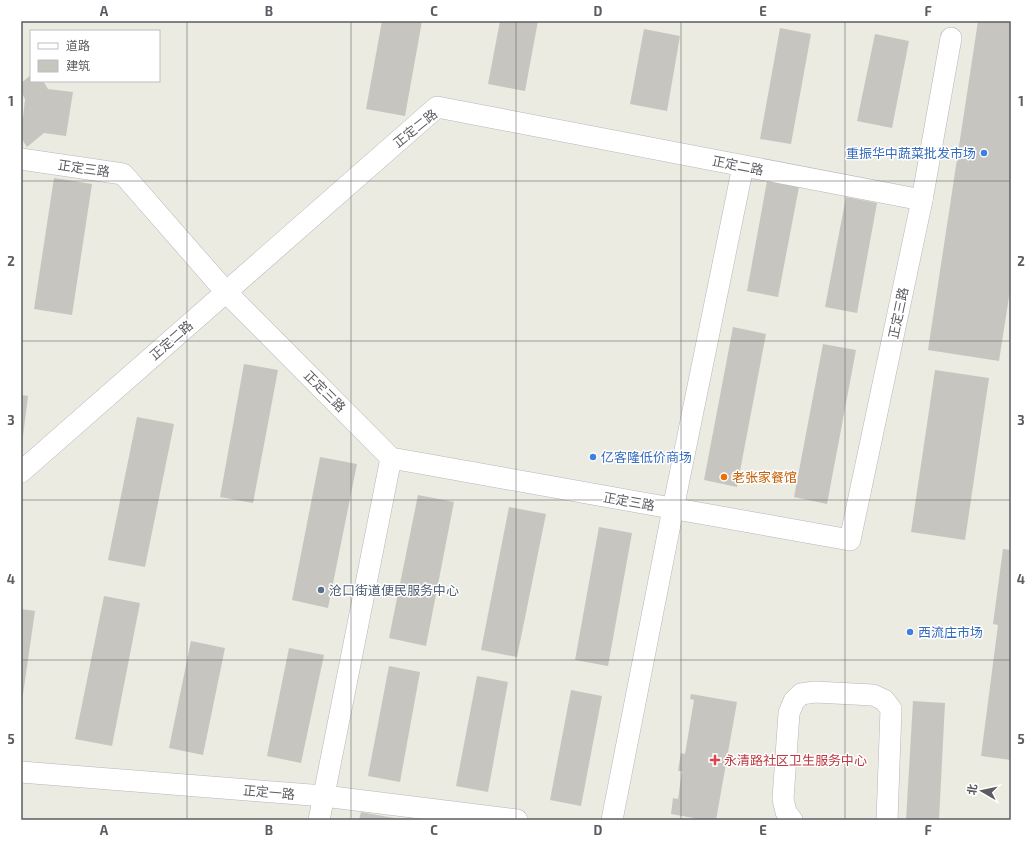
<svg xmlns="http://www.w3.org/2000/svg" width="1032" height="841" font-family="'Exo 2','Noto Sans SC',sans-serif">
<rect width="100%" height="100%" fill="#ebebe2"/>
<g fill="#c7c5bf">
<path d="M382,21H422L405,116L366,109Z"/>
<path d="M500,21H538L525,91L488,84Z"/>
<path d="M978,21H1011V284L999,361L928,350Z"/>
<path d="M780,28L811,34L791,144L760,139Z"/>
<path d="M644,29L680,36L667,111L630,104Z"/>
<path d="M875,34L909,41L892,128L857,121Z"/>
<path d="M31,75V81H43L48,89L73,92L66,136L44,133L27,147L21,138V119L23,118L25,99L21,92V83Z"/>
<path d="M54,178L92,184L72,315L34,309Z"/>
<path d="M767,181L799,187L778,297L747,291Z"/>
<path d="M846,197L877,203L857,313L825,307Z"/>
<path d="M733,327L766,334L737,487L704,480Z"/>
<path d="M823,344L856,350L827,504L794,497Z"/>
<path d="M244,364L278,370L253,503L220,497Z"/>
<path d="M935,370L989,378L965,540L911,532Z"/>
<path d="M21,395L28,396L22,444H21Z"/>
<path d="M137,417L174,424L145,567L108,560Z"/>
<path d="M320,457L357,464L328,608L292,600Z"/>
<path d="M418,495L454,502L426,646L389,638Z"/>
<path d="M509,507L546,514L517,657L481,650Z"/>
<path d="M599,527L632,533L608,666L575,660Z"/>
<path d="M1003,549L1011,550V760L981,756L998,625L993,624Z"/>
<path d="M104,596L140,603L112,746L75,739Z"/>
<path d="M21,609L35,611L22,701H21Z"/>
<path d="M191,641L225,648L203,755L169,748Z"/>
<path d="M289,648L324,655L301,763L267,756Z"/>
<path d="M389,666L420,672L400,782L368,776Z"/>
<path d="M477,676L508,682L488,792L456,786Z"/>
<path d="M571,690L602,696L581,806L550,800Z"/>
<path d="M691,694L737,702L716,820H705L671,814L673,798L678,799L682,771H678L681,753L685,754L694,700L690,699Z"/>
<path d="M913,701L945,703L939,820H906Z"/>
<path d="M361,812L399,819V820H359Z"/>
</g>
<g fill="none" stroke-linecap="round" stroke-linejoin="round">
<defs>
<g id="minor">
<path d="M21,159L123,174L226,292L391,458L850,540L922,200L951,38"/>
<path d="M21,472L437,107L922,200"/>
<path d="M21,772L324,796L517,820"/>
<path d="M319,820L391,458"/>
<path d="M612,820L673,509L743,166"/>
<path d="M792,820L786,812L783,799L789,713L794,701L801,694L815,692L873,695L884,700L891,709L887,820"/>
</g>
</defs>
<use href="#minor" stroke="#b5b6bb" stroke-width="22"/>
<use href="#minor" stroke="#fff" stroke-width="21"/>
</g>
<path fill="none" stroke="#5b5c61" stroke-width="1" stroke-opacity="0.55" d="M187,21V820M351,21V820M516,21V820M681,21V820M845,21V820M21,181H1011M21,341H1011M21,500H1011M21,660H1011"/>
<g fill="#3f7fe0" stroke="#fff" stroke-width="1.5">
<circle cx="984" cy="153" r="4"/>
<circle cx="593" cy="457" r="4"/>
<circle cx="910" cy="632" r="4"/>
</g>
<circle fill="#e8710a" stroke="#fff" stroke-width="1.5" cx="724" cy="477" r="4"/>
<circle fill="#5c6f8a" stroke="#fff" stroke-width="1.5" cx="321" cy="590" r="4"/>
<path fill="#e0444e" stroke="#fff" stroke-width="1.5" d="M713 754h4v4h4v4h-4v4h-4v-4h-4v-4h4z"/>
<g text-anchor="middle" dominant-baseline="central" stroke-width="3" stroke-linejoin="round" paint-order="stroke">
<g font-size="13" fill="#5b5c61" stroke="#fff">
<text transform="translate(415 128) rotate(-39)">正定二路</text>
<text transform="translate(738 165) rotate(11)">正定二路</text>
<text transform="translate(84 168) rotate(8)">正定三路</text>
<text transform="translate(898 313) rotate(-78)">正定三路</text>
<text transform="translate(171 340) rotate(-41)">正定二路</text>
<text transform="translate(325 391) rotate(45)">正定三路</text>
<text transform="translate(629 501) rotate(10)">正定三路</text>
<text transform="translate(269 792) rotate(5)">正定一路</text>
</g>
<g font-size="13" fill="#366cbe" stroke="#fff" text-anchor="start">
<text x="976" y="153" text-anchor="end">重振华中蔬菜批发市场</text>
<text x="601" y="457">亿客隆低价商场</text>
<text x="918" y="632">西流庄市场</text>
</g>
<g font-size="13" fill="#c56008" stroke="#fff" text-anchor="start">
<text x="732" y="477">老张家餐馆</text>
</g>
<g font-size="13" fill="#4e5e75" stroke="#fff" text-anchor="start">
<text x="329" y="590">沧口街道便民服务中心</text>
</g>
<g font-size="13" fill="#be3a42" stroke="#fff" text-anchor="start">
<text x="724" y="760">永清路社区卫生服务中心</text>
</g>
</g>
<rect width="1032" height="841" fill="none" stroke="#ffffff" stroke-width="44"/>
<rect x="30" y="30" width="130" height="52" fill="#ffffff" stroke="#bdbec0"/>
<rect x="38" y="43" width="20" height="6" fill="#ffffff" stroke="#bdbec0"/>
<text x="66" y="50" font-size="12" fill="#5b5c61">道路</text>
<rect x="38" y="60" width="20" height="12" fill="#c7c5bf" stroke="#bdbec0"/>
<text x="66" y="70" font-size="12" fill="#5b5c61">建筑</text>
<g transform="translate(982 791) rotate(279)" stroke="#ffffff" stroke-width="3" paint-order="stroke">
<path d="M0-3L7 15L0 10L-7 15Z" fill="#5b5c61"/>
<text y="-6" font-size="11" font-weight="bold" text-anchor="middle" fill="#5b5c61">北</text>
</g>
<rect x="22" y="22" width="988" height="797" fill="none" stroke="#5b5c61" stroke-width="1.5"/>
<g font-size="13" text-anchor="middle" font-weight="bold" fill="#5b5c61">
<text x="104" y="16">A</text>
<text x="269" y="16">B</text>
<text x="434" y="16">C</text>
<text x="598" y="16">D</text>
<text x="763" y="16">E</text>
<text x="928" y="16">F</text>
<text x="11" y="106">1</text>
<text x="1021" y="106">1</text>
<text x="11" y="266">2</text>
<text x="1021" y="266">2</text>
<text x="11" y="425">3</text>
<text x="1021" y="425">3</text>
<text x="11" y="584">4</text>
<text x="1021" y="584">4</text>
<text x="11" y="744">5</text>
<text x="1021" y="744">5</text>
<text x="104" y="835">A</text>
<text x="269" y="835">B</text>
<text x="434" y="835">C</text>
<text x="598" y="835">D</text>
<text x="763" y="835">E</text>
<text x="928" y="835">F</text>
</g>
</svg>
